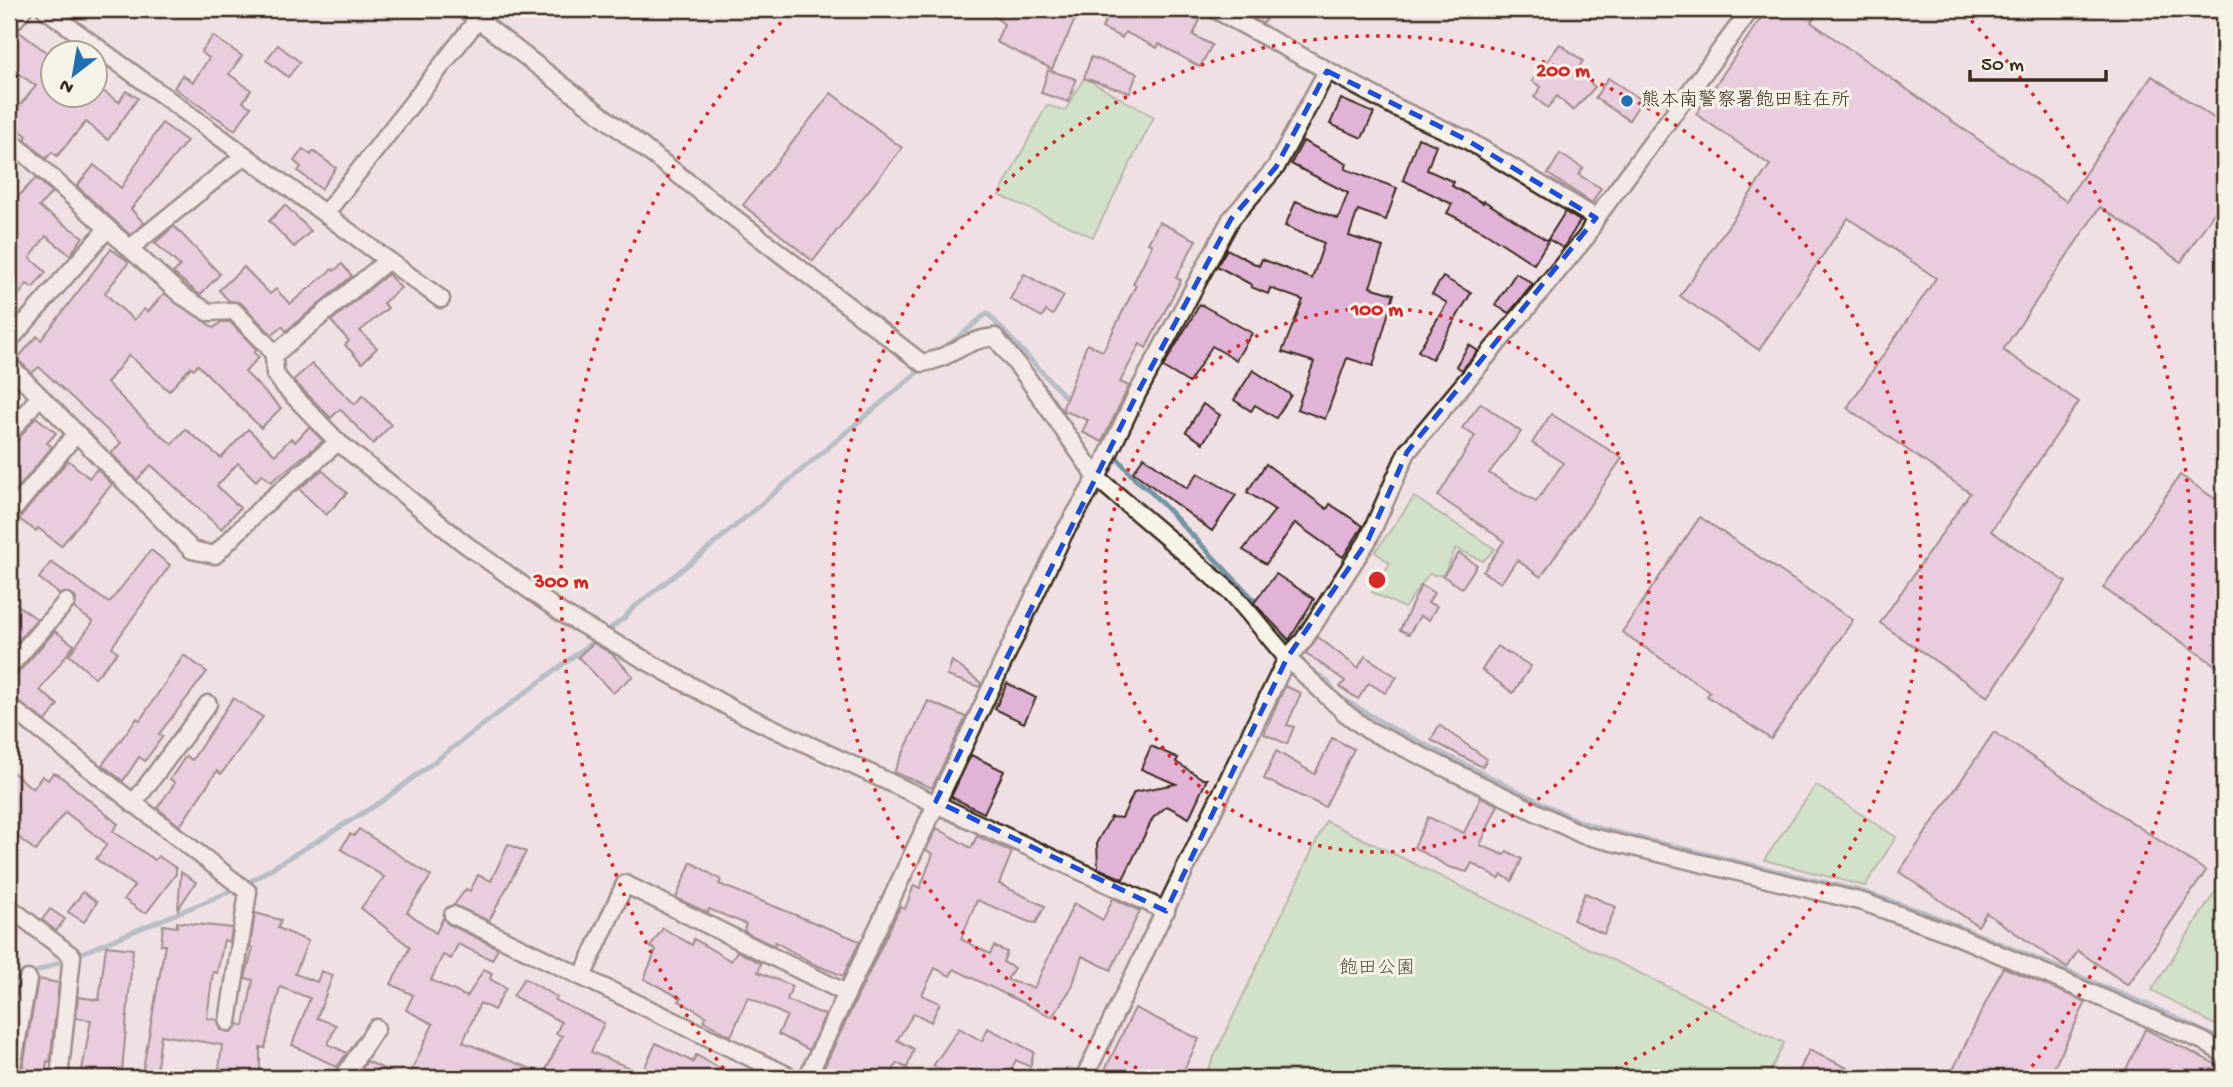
<svg xmlns="http://www.w3.org/2000/svg" width="2233" height="1087" font-family="'Gochi Hand','Klee One',sans-serif">
<rect width="100%" height="100%" fill="#f0e0e3"/>
<filter id="ink" filterUnits="userSpaceOnUse"><feTurbulence type="fractalNoise" baseFrequency=".0143" numOctaves="2"/><feDisplacementMap in="SourceGraphic" scale="14" xChannelSelector="R" yChannelSelector="G"/><feConvolveMatrix kernelMatrix="1 2 1 2 8 2 1 2 1" color-interpolation-filters="sRGB"/></filter>
<g filter="url(#ink)">
<g fill="#aee5a8" stroke="#748863" stroke-width="2">
<path d="M1084,78L1154,117L1093,237L999,195L1047,105L1065,111Z"/>
<path d="M1414,497L1495,549L1483,561L1456,548L1443,576L1429,574L1404,608L1372,592L1390,563L1375,552Z"/>
<path d="M1816,785L1896,837L1865,886L1764,860Z"/>
<path d="M1326,821L1784,1043L1767,1078H1204Z"/>
<path d="M2221,883L2224,885V1030L2152,990Z"/>
</g>
<g fill="none" stroke-linecap="round" stroke-linejoin="round">
<g stroke="#7395a2" stroke-width="5">
<path d="M946,348L987,313L1070,402"/>
<path d="M1099,436L1135,479L1148,489L1260,606"/>
<path d="M1283,632L1307,667L1327,681L1338,696L1388,726L1576,820L1602,829L1864,892L1924,912L2146,1004L2224,1041"/>
<path d="M9,983L241,887L381,802L624,618L633,608L703,553L925,366"/>
</g>
</g>
<g fill="#e0b3d7" stroke="#3b2a1e" stroke-width="2">
<path d="M985,9H1080L1052,69L996,42L1004,24Z"/>
<path d="M1111,9H1178L1200,20L1193,35L1212,45L1200,67L1159,44L1157,48L1125,32L1122,38L1102,28Z"/>
<path d="M1252,9H1272L1263,24L1248,16Z"/>
<path d="M1767,9H1820L1811,22L2066,201L2152,76L2224,125V198L2181,262L2100,207L2003,350L2079,402L1991,531L2066,582L1988,697L1880,623L1970,493L1847,408L1936,278L1848,218L1759,350L1680,296L1770,165L1696,114Z"/>
<path d="M18,31L50,55L44,63L52,67V94H95L100,89L119,102L126,91L138,98L108,140L86,122L57,156L52,152L46,159L25,139L27,136L11,123L15,118L11,116L36,86L9,67V42Z"/>
<path d="M213,36L242,56L229,74L251,90L243,102L251,107L235,130L174,88L182,75L193,82L209,58L201,52Z"/>
<path d="M1560,44L1583,61L1577,70L1595,87L1573,111L1557,96L1548,108L1534,97L1541,87L1532,81Z"/>
<path d="M278,45L300,62L288,77L266,60Z"/>
<path d="M1091,57L1137,73L1130,93L1084,78Z"/>
<path d="M1048,70L1076,79L1069,102L1041,93Z"/>
<path d="M1608,78L1642,100L1629,120L1595,98Z"/>
<path d="M831,93L902,148L813,261L743,205Z"/>
<path d="M1341,99L1374,113L1362,138L1330,124Z"/>
<path d="M162,123L187,141L131,209L144,223L130,235L77,186L94,165L121,188Z"/>
<path d="M1418,138L1436,145L1427,170L1454,182L1452,186L1483,203L1484,201L1548,241L1534,264L1483,231L1447,213L1452,204L1403,180Z"/>
<path d="M1303,141L1347,164L1345,169L1397,188L1386,220L1358,210L1349,236L1383,247L1370,287L1394,294L1373,366L1347,358L1325,419L1297,409L1314,362L1282,352L1303,300L1270,288L1268,294L1251,287L1252,285L1217,266L1227,249L1259,266L1262,259L1312,279L1324,243L1285,226L1296,201L1338,219L1348,193L1291,164Z"/>
<path d="M303,149L311,155L313,151L336,168L321,189L298,171L301,167L294,161Z"/>
<path d="M1560,154L1583,168L1579,175L1601,188L1592,203L1548,174Z"/>
<path d="M36,178L52,192L39,207L83,237L70,255L46,236L30,258L46,272L33,288L27,284L9,308V206Z"/>
<path d="M285,205L311,231L294,247L269,221Z"/>
<path d="M1565,212L1580,221L1563,248L1548,239Z"/>
<path d="M1159,222L1196,240L1176,278L1181,280L1146,348L1140,344L1120,382L1129,386L1102,442L1082,432L1088,420L1062,410L1087,344L1103,351L1136,285L1133,284L1152,245L1148,243Z"/>
<path d="M174,226L220,274L200,295L173,273L180,266L155,243Z"/>
<path d="M111,249L129,262L105,293L115,303L134,320L144,309L148,312L164,293L214,328L221,322H230L257,350L254,353L259,357L245,372L281,408L261,428L198,365L194,369L191,367L169,391L129,355L107,383L149,425L172,444L185,429L221,458L248,429L275,455L291,438L295,442L309,427L323,441L271,482L262,474L256,481L238,463L217,486L240,508L221,529L151,465L137,480L111,453L121,443L39,367L32,373L17,359L37,336L41,340Z"/>
<path d="M342,264L352,276L286,331L282,326L272,335L241,303L229,301L219,290L244,267L270,294L276,289L290,304L332,269L334,271Z"/>
<path d="M1516,273L1533,284L1509,313L1495,305Z"/>
<path d="M388,274L401,288L383,303L388,308L360,331L377,348L362,363L345,345L349,341L331,321Z"/>
<path d="M1024,274L1064,296L1053,315L1046,311L1042,317L1010,299Z"/>
<path d="M1443,277L1471,293L1432,359L1418,351L1447,303L1432,294Z"/>
<path d="M1200,304L1252,333L1236,360L1212,346L1189,383L1163,367Z"/>
<path d="M1469,345L1478,351L1462,370L1456,366Z"/>
<path d="M312,364L355,404L363,395L391,425L373,444L340,409L331,418L293,380Z"/>
<path d="M1253,370L1291,395L1276,418L1255,405L1251,411L1234,400Z"/>
<path d="M1481,403L1521,432L1489,473L1536,502L1563,463L1532,443L1551,414L1622,458L1541,577L1517,560L1501,583L1483,572L1504,541L1438,496L1475,436L1462,428Z"/>
<path d="M1203,404L1220,415L1203,443L1186,432Z"/>
<path d="M36,417L56,433L47,443L52,447L9,499V444L17,441Z"/>
<path d="M1144,457L1187,488L1198,473L1236,495L1212,531L1133,472Z"/>
<path d="M68,460L89,478L97,469L112,484L61,546L38,528L36,531L19,519Z"/>
<path d="M1266,464L1327,509L1330,504L1363,526L1343,557L1295,523L1266,564L1243,550L1275,510L1247,492Z"/>
<path d="M322,470L347,493L326,515L299,489Z"/>
<path d="M2180,475L2224,505V671L2103,588Z"/>
<path d="M1700,517L1853,620L1771,739L1707,696L1710,692L1622,632Z"/>
<path d="M151,550L170,565L112,647L118,652L95,678L69,655L93,622L75,609L76,599L72,594H59L39,578L51,562L109,603Z"/>
<path d="M1459,553L1477,565L1462,588L1443,576Z"/>
<path d="M1276,574L1314,599L1289,640L1254,603Z"/>
<path d="M1421,585L1434,593L1428,603L1437,606L1429,620L1420,616L1409,634L1400,630Z"/>
<path d="M9,599L37,619L9,651Z"/>
<path d="M55,631L74,645L40,690L58,705L46,721L9,696V677L17,674Z"/>
<path d="M1318,637L1358,668L1365,656L1397,677L1385,693L1369,683L1358,699L1340,687L1345,681L1306,653Z"/>
<path d="M593,643L612,654L633,676L613,693L578,657Z"/>
<path d="M1497,646L1531,666L1513,693L1482,670Z"/>
<path d="M184,655L207,672L159,734L163,736L145,761L139,757L123,781L102,765L137,718L140,720Z"/>
<path d="M952,661L981,683L980,687L947,676Z"/>
<path d="M1007,683L1036,698L1024,723L995,709Z"/>
<path d="M1285,686L1301,693L1287,725L1294,727L1287,744L1264,734Z"/>
<path d="M233,698L263,717L221,774L217,771L180,826L157,808L175,783L170,779L186,756L192,760Z"/>
<path d="M928,701L966,717L932,788L894,772Z"/>
<path d="M1439,725L1487,759L1482,767L1431,740Z"/>
<path d="M1994,732L2206,871L2128,985L2078,951L2067,968L1986,913L1978,926L1899,872Z"/>
<path d="M1332,738L1354,749L1325,807L1264,779L1276,751L1315,774Z"/>
<path d="M1151,746L1178,758L1176,762L1203,779H1207L1189,818L1167,806L1153,818L1123,879L1098,868L1097,842L1111,817L1122,818L1134,792L1176,784L1141,769Z"/>
<path d="M971,755L1004,771L984,813L951,797Z"/>
<path d="M9,769L33,789L42,776L48,780L53,773L59,775L118,824L113,831L155,860L158,856L176,868V874L147,912H142L124,899L134,886L96,859L107,844L65,812L36,851L9,830Z"/>
<path d="M1481,797L1498,805L1480,845L1504,855L1507,851L1522,859L1512,881L1502,875L1499,879L1472,863L1467,872L1449,867L1414,847L1428,817L1464,833Z"/>
<path d="M937,828L971,848L977,836L1012,852L999,884L1045,906L1036,923L1029,922L977,900L961,939L990,954L994,946L1007,952L1003,962L1014,968L1007,980L1034,988L1074,903L1103,920L1113,898L1140,911L1111,970L1082,956L1072,987L1052,1017L954,969L950,976L935,968L922,995L940,1003L931,1022L914,1013L897,1040L914,1049L907,1068L897,1063L890,1078L820,1076L900,907L905,909L914,885L920,888L933,854L926,850Z"/>
<path d="M359,829L431,876L407,912L436,933L443,918L448,924L498,948L492,960L458,944L451,959L443,955L431,980L467,997L484,969L492,973L490,979L506,988L494,1010L480,1003L463,1042L544,1074L562,1036L556,1034L561,1022L513,996L524,978L557,997L555,1000L604,1023L591,1052L642,1073L656,1043L693,1062L696,1055L737,1078H408L433,1024L406,1010L413,995L391,984L410,947L361,908L384,877L341,849L350,834L354,836Z"/>
<path d="M508,844L526,852L489,921L454,905L466,889L470,891L478,875L491,881Z"/>
<path d="M691,862L721,880L719,884L860,941L843,976L816,965L775,942L774,946L747,933L744,930L746,924L709,909L708,913L676,898Z"/>
<path d="M181,872L196,882L178,909Z"/>
<path d="M83,892L97,902L84,922L68,912Z"/>
<path d="M1585,893L1616,907L1604,934L1573,920Z"/>
<path d="M50,909L65,919L56,931L42,920Z"/>
<path d="M255,913L281,920L278,928L308,941L295,974L317,982L321,971L333,975L317,1018L336,1025L328,1044L347,1053L337,1067L292,1045L310,998L280,987L265,1048L260,1047V1078H218L222,1045L161,1035L156,1076L142,1074L165,945H161L163,925L177,927V922L232,928L230,942L224,940L217,973L213,972L207,1018L218,1020L221,1030L231,1032L238,1024L244,1026L253,980L245,978L253,948L250,947Z"/>
<path d="M663,928L692,945L694,939L731,961L737,951L761,963L758,972L792,986L787,1000L825,1015L809,1050L778,1034L787,1016L748,997L731,1036L704,1021L706,1016L679,1001L681,998L644,979L656,950L650,947Z"/>
<path d="M106,946L133,949L122,1072L113,1071L112,1076L82,1070L91,1020L76,1018L78,997L99,1000Z"/>
<path d="M2003,967L2086,1002L2049,1078H1949Z"/>
<path d="M38,979L59,983L50,1062L47,1061L45,1078H21Z"/>
<path d="M9,993H15L10,1019H9Z"/>
<path d="M1135,1008L1199,1039L1180,1078H1101Z"/>
<path d="M959,1028L982,1041L988,1028L1034,1052L1030,1067L1016,1060L1007,1078H958L933,1066Z"/>
<path d="M2145,1029L2224,1068V1078H2122Z"/>
<path d="M1809,1050L1869,1078H1796Z"/>
<path d="M367,1061L403,1078L357,1076Z"/>
</g>
<g fill="none" stroke-linecap="round" stroke-linejoin="round">
<defs>
<g id="street">
<path d="M45,9L441,299"/>
<path d="M464,9L922,363C950,359 965,339 995,337L1026,376L1097,478L1233,594L1287,658L1344,712L1368,730L1583,835L1863,902L1952,934L2203,1041L2224,1054"/>
<path d="M1214,9L1397,108L1467,140L1596,218"/>
<path d="M9,139L181,295L208,312L234,311L267,345L274,355L275,374L286,388L338,442L465,544L563,614L734,710L1166,911"/>
<path d="M325,214L486,9"/>
<path d="M130,248L245,155"/>
<path d="M9,341L107,229"/>
<path d="M274,355L388,260"/>
<path d="M9,365L192,550L215,555L263,506L338,442"/>
<path d="M9,434L39,397"/>
<path d="M9,515L75,435"/>
<path d="M9,667L66,602"/>
<path d="M9,706L248,892L228,1022"/>
<path d="M133,804L208,704"/>
<path d="M9,907L72,956L59,1078"/>
<path d="M453,915L793,1078"/>
<path d="M582,977L625,884L846,993"/>
<path d="M10,1078L28,979"/>
<path d="M343,1078L376,1028"/>
<path d="M807,1078L1064,533L1097,478L1137,394L1231,219L1276,167L1327,71"/>
<path d="M1084,1078L1287,658L1303,641L1368,540L1407,452L1587,236L1596,218L1751,9"/>
</g>
<path id="secondary" d="M9,21L19,9"/>
</defs>
<use href="#street" stroke="#3b2a1e" stroke-width="21"/>
<use href="#secondary" stroke="#3b2a1e" stroke-width="28"/>
<use href="#street" stroke="#f7f3e8" stroke-width="16"/>
<use href="#secondary" stroke="#f7f3e8" stroke-width="23"/>
</g>
</g>
<path d="M0 0H2233V1087H0ZM1327,71L1467,140L1596,218L1407,452L1368,540L1287,658L1166,911L936,801L1137,394L1231,219L1276,167Z" fill="#f0e0e3" fill-opacity=".55" fill-rule="evenodd"/>
<path fill="none" stroke="#1d4ed8" stroke-width="5" stroke-dasharray="14 9" stroke-linejoin="round" d="M1327,71L1467,140L1596,218L1407,452L1368,540L1287,658L1166,911L936,801L1137,394L1231,219L1276,167Z"/>
<g fill="none" stroke="#d62828" stroke-width="3.5" stroke-dasharray="3.5 7">
<circle cx="1377" cy="580" r="272"/>
<path d="M1156 1077A544 544 0 1 1 1598 1077"/>
<path d="M730 1077A816 816 0 0 1 790 13M1964 13A816 816 0 0 1 2024 1077"/>
</g>
<circle fill="#1f6fb2" stroke="#f7f3e8" stroke-width="2.5" cx="1627" cy="101" r="7"/>
<g text-anchor="middle" dominant-baseline="central" stroke-width="6" stroke-linejoin="round" paint-order="stroke">
<g font-size="19" fill="#3b2a1e" stroke="#f7f3e8" text-anchor="start">
<text x="1641" y="101">熊本南警察署飽田駐在所</text>
</g>
<g font-size="19" fill="#524f3a" stroke="#f7f3e8">
<text x="1377" y="969">飽田公園</text>
</g>
</g>
<circle cx="1377" cy="580" r="10" fill="#d62828" stroke="#f7f3e8" stroke-width="3.5"/>
<g font-size="21" text-anchor="middle" font-weight="bold" fill="#d62828" stroke="#f7f3e8" stroke-width="6" stroke-linejoin="round" paint-order="stroke">
<text x="1563" y="76">200 m</text>
<text x="1377" y="315">100 m</text>
<text x="561" y="587">300 m</text>
</g>
<rect width="2233" height="1087" fill="none" stroke="#f7f3e8" stroke-width="35"/>
<rect x="18" y="18" width="2198" height="1052" fill="none" stroke="#3b2a1e" stroke-width="2.5" filter="url(#ink)"/>
<g transform="translate(74 74) rotate(211)"><circle r="33" fill="#f7f3e8" stroke="#aca397" stroke-width="2"/>
<path d="M0-5L12 26L0 18L-12 26Z" fill="#1f6fb2"/>
<text y="-10" font-size="19" font-weight="bold" text-anchor="middle" fill="#3b2a1e">N</text>
</g>
<path d="M1970 70v10h136v-10" fill="none" stroke="#3b2a1e" stroke-width="3.5"/>
<text x="1981" y="70" font-size="21" fill="#3b2a1e" stroke="#f7f3e8" stroke-width="5" paint-order="stroke">50 m</text>
</svg>
